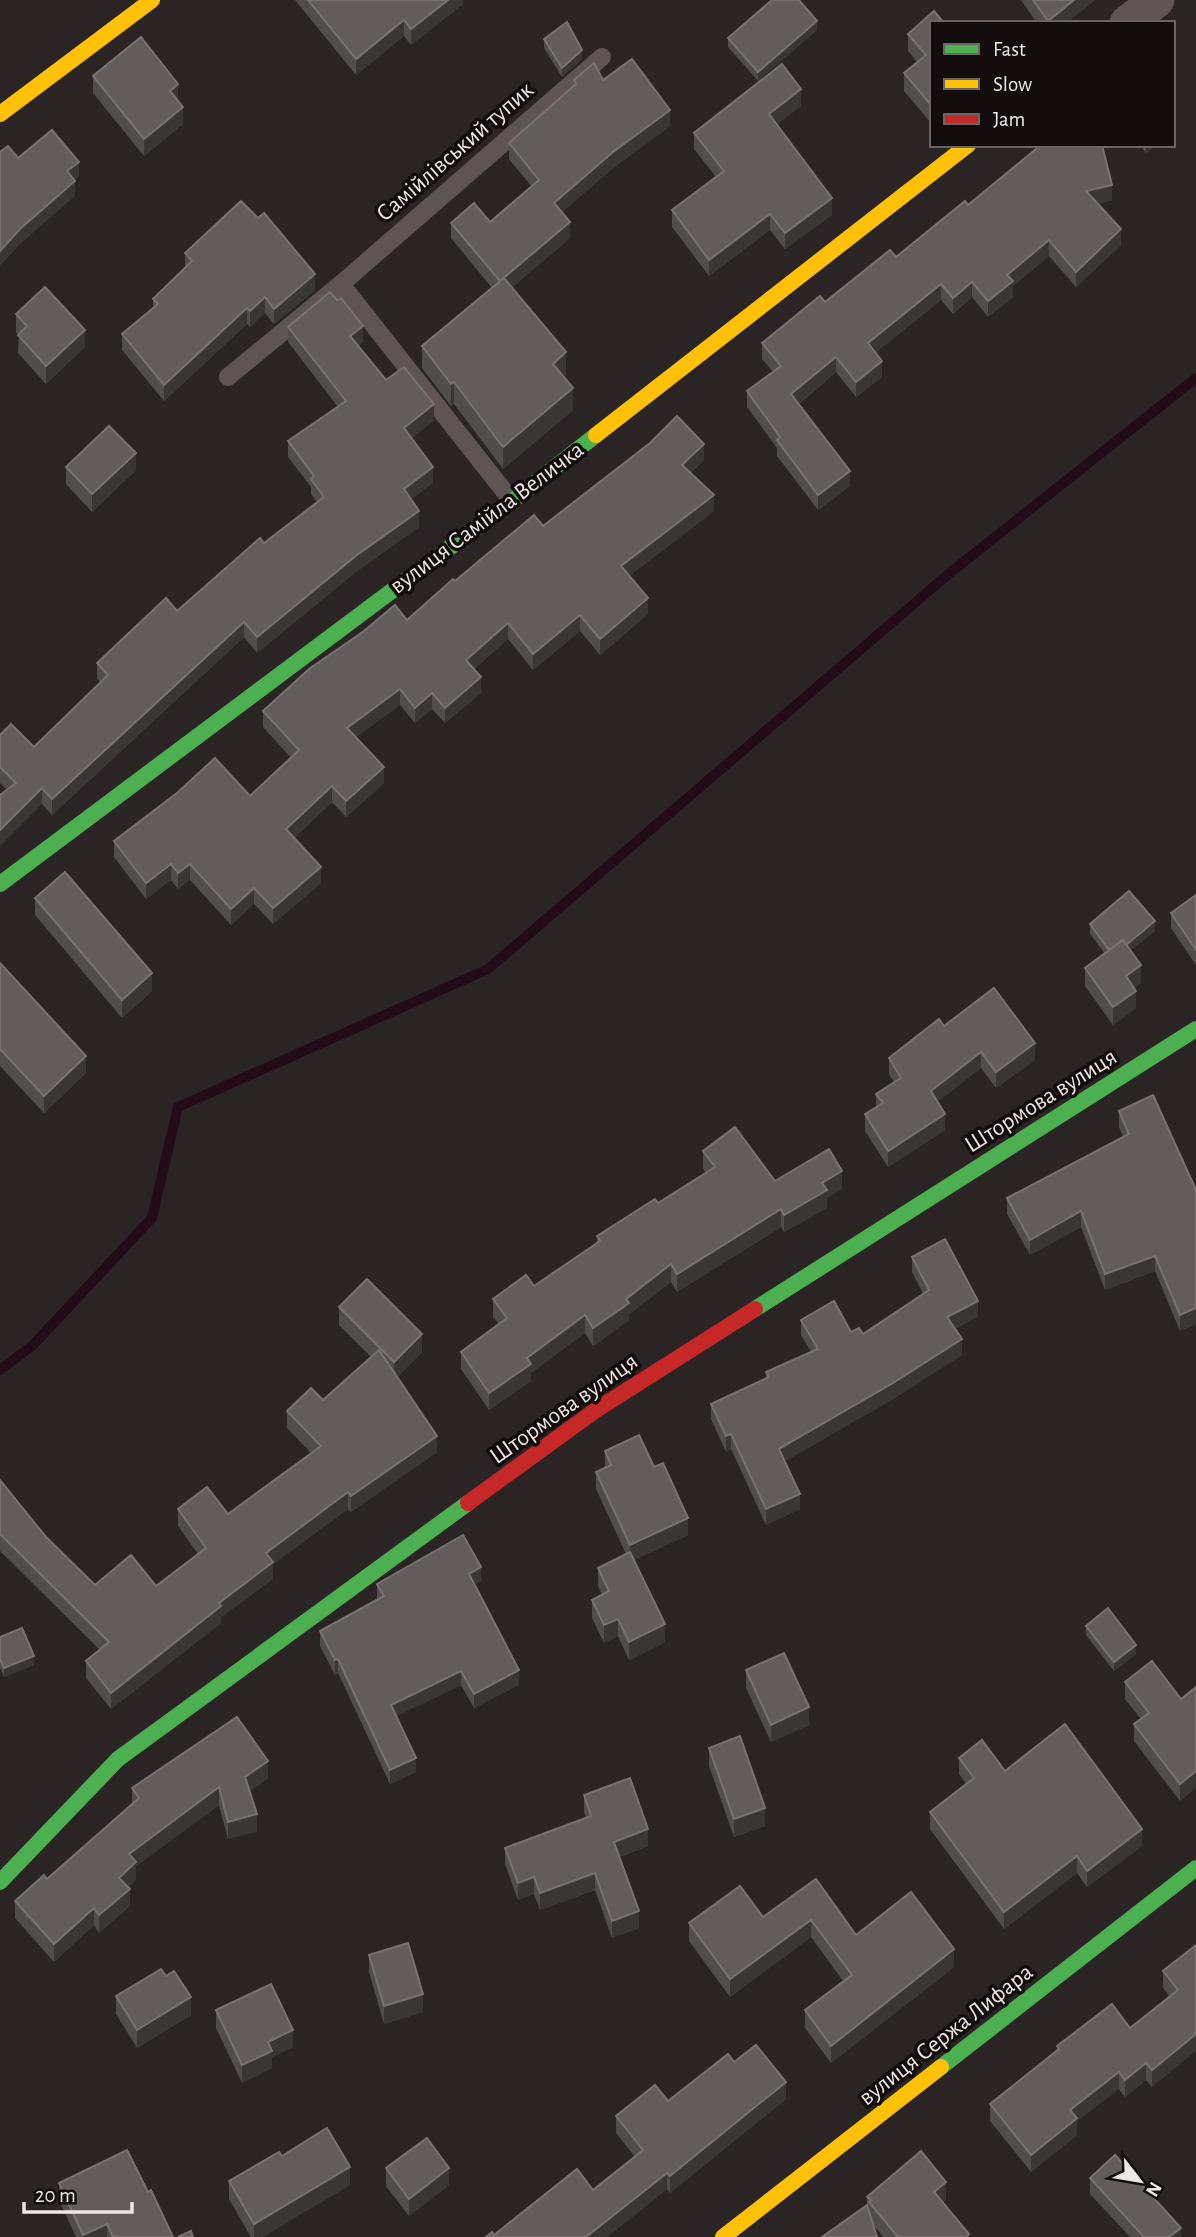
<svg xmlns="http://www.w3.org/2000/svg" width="1196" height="2237" font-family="'Alegreya Sans',sans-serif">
<rect width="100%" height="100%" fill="#2a2524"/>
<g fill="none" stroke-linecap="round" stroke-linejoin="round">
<path stroke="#230c18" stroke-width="10" d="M0,1370L33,1345L152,1218L178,1107L488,969L951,572L1196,378"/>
<g stroke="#5f5454" stroke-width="18">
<path d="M341,284L512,501"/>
<path d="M228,377L341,284L602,57"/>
</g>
<path stroke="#5f5454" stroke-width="35" d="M1127,23L1157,0"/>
<g stroke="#4caf50" stroke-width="16">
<path d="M0,884L512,501L596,435"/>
<path d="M755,1309L1196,1029"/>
<path d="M0,1882L118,1759L468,1503"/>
<path d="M941,2067L1196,1868"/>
</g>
<g stroke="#ffc107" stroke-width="16">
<path d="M0,114L152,0"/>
<path d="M596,435L968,145"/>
<path d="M723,2237L941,2067"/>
</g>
<path stroke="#c62828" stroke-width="16" d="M468,1503L596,1410L755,1309"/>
</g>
<g fill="#514d4c">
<path d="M295,0H463V4L411,45L404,36L356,75Z"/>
<path d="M1021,0H1095L1066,23H1037Z"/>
<path d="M934,11L931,123L904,91V73L917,62L908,51V34Z"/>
<path d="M817,30L758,81L728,47V38Z"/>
<path d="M544,39L582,59L562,77L544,48Z"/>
<path d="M93,76L178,101L183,124L144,156L93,93Z"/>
<path d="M574,80H603L670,126L613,168L562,212L570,238L512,287L566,375L563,377L573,410L503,469L454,404L451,406L422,368V346L492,288L451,238V223L490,222L532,187L509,159V143L574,86Z"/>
<path d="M801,106L777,124L832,215L785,249L770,230L709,276L672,227V210L716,177L694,149V133Z"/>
<path d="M1140,145H1155L1146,153Z"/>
<path d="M1112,200L1098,204L1121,245L1076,287L1049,256L1013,286V297L988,317L972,297L953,314L941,300L875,353L882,377L856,397L836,372L799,404L850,486L818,510L777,456V448L747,407V391L773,372L762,359V343L896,257L968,205Z"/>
<path d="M185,253L315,290L274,324L265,313L250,327L247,324L164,401L122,350V334L153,309V299L185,268Z"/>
<path d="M16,314L85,347L46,384L18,353L19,335L16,332Z"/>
<path d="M288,327L363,341L358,346L386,380L434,420L412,438L433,483L411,499L419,527L357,571L257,653L244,637L52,815L42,804L7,790L0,783V735L34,747L101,683L97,678V663L177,611L317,502L311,494V487L288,457V441L338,407L288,342Z"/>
<path d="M704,460L691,473L714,511L629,576L648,614L600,655L580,631L533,670L508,639L474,669L481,693L445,723L432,709L415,723L400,705L356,737L384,783L346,817L332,802L294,838L321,883L273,924L254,904L231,925L190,880L178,889L171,880L146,899L114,857V841L250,796L291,758L263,727V711L407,620L455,581L543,526Z"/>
<path d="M66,467L136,470L92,512L66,484Z"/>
<path d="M1196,895V965L1171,928V913Z"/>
<path d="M35,898L152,991L122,1018L35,915Z"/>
<path d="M1090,924L1155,931L1130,950L1141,983L1134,988L1136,1008L1113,1025L1085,986V968L1105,954L1090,934Z"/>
<path d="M0,963L86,1073L44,1113L0,1066Z"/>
<path d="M944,1026L1035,1060L996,1088L981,1068L937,1102L945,1130L888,1167L865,1131V1114L876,1107V1094L894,1082L889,1074V1058Z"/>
<path d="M1119,1111L1196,1190V1324L1180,1331L1155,1271L1105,1290L1081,1227L1030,1255L1007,1214V1198L1123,1137L1119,1127Z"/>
<path d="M703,1151L775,1181L842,1188L827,1198V1208L784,1232L781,1227L677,1292L671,1282L629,1314V1320L593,1346L585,1333L531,1373V1381L489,1410L461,1369V1352L499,1324L493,1317V1299L534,1286L597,1243V1236L658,1203L706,1173L703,1169Z"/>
<path d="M912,1257L978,1316L955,1329L962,1355L893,1399L785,1461L800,1509L766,1525L731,1449L726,1452L711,1419V1404L766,1378V1372L811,1352L801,1335V1320L863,1334L923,1294L912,1272Z"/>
<path d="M339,1307L422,1352L397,1377L437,1452L351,1512L348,1509L273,1564V1579L221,1617V1623L111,1709L86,1678V1661L100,1650L0,1551V1480L46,1537L95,1585L156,1586L198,1554L178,1526V1509L228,1514L311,1453L287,1428V1411L323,1400L371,1357L339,1325Z"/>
<path d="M605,1451L654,1467L688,1535L634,1560L665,1642L629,1660L618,1636L604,1643L592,1618V1600L602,1595L598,1586V1568L626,1554L596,1489V1472L605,1468Z"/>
<path d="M481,1581L475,1585L519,1685L474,1708L461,1685L396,1716L416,1772L390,1784L338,1673L335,1675L320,1646V1631L378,1600L377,1598V1584Z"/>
<path d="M1086,1626L1136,1654L1114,1671L1086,1635Z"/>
<path d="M0,1637L34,1665L4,1677L0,1668Z"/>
<path d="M746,1670L809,1725L771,1742L746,1688Z"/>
<path d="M1125,1682L1181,1699L1180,1801L1134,1741V1724L1141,1719L1125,1699Z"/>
<path d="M709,1748L765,1826L734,1837L709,1766Z"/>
<path d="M959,1758L1005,1771L1142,1846L1087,1887L1077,1873L1004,1929L930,1829V1812L966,1784L959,1774Z"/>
<path d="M268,1778L250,1791L257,1831L228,1839L219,1805L136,1866V1880L128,1887L130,1906L99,1933L94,1925L54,1962L15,1918V1901L47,1879L132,1805V1788Z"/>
<path d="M584,1795L648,1846L619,1857L639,1928L612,1938L595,1890L540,1910L534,1894L518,1900L505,1864V1848L586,1818L584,1812Z"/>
<path d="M816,1879L856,1935L954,1967L831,2063L805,2028V2010L843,1981L811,1937L730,1997L689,1941V1923L763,1917Z"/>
<path d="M1196,1945L1152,2087L1146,2080L1125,2097L1119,2089L1077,2121V2135L1031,2172L990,2121V2104L1057,2051V2046L1130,2028L1169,1996L1163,1988V1971Z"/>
<path d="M369,1955L423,2012L384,2024L369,1972Z"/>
<path d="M166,1976L191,2015L137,2048L116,2014V1996Z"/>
<path d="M216,2010L293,2047L272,2057V2068L242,2083L216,2028Z"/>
<path d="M734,2062L786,2099L670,2193L667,2189L607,2237H486L494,2235L593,2190L635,2157L616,2133V2116L668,2101Z"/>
<path d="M282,2156L350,2185L262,2237H251L229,2199V2181Z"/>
<path d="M386,2168L449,2185L409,2216L386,2186Z"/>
<path d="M1090,2178L1181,2237H1130L1090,2194Z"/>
<path d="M59,2183L148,2192L173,2237H76L59,2200Z"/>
<path d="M867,2197L946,2199L942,2203L969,2237H883L873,2224L867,2208Z"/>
</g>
<g fill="#3a3635">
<path d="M448,0H463V4L411,45V29Z"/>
<path d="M1074,0H1095L1066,23H1048V21Z"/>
<path d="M404,20V36L356,75V59Z"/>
<path d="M817,21V30L758,81V72Z"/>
<path d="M582,50V59L562,77V68Z"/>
<path d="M178,84V101L170,91Z"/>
<path d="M801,89V106L769,130V114Z"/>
<path d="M183,107V124L144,156V139Z"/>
<path d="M670,110V126L613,168L554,219V203L613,152Z"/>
<path d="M1146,145H1155L1146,153Z"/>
<path d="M79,162V177L67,186V171Z"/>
<path d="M75,181V196L20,244L0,266V251L20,229Z"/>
<path d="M1112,185V200L1086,207V191Z"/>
<path d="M832,198V215L785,249V233Z"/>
<path d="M770,214V230L709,276V260Z"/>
<path d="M570,222V238L500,298V282Z"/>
<path d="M1121,229V245L1076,287V272Z"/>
<path d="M1049,240V256L1013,286V297L988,317V301L1007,275Z"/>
<path d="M315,274V290L274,324V309Z"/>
<path d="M972,282V297L953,314V298Z"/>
<path d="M941,284V300L868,359V343Z"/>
<path d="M265,297V313L250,327V311Z"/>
<path d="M247,308V324L164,401V385Z"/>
<path d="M363,326V341L350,352V336Z"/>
<path d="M85,330V347L46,384V366Z"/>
<path d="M566,352V375L553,386V364Z"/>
<path d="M836,357V372L791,410V394Z"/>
<path d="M882,361V377L856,397V382Z"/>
<path d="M454,382V404L451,406V384Z"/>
<path d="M573,388V410L503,469V447Z"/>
<path d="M434,404V420L404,444V428Z"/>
<path d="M704,444V460L682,481V465Z"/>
<path d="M136,453V470L92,512V494Z"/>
<path d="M433,467V483L404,505V489Z"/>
<path d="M850,471V486L818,510V495Z"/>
<path d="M714,495V511L621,582V566Z"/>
<path d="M419,511V527L357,571L257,653V637L357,555Z"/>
<path d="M648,598V614L600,655V639Z"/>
<path d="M580,615V631L533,670V654Z"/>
<path d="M244,622V637L52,815V799Z"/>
<path d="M508,623V639L466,676V660Z"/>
<path d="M481,677V693L445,723V708Z"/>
<path d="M400,689V705L347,744V728Z"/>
<path d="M432,693V709L415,723V708Z"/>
<path d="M384,767V783L346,817V801Z"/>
<path d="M332,786V802L286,845V829Z"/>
<path d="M42,788V804L0,846V830Z"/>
<path d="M171,864V880L146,899V883Z"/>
<path d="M190,864V880L178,889V873Z"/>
<path d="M321,867V883L273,924V908Z"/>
<path d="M254,888V904L231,925V909Z"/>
<path d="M1155,921V931L1113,965V956Z"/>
<path d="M1141,965V983L1126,994V976Z"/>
<path d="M152,973V991L122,1018V1000Z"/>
<path d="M1136,991V1008L1113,1025V1007Z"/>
<path d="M1035,1043V1060L996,1088V1072Z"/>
<path d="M981,1052V1068L931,1107V1091Z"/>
<path d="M86,1056V1073L44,1113V1096Z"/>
<path d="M945,1114V1130L888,1167V1151Z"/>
<path d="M842,1171V1188L827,1198V1208L784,1232V1215L822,1183Z"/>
<path d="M781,1209V1227L677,1292V1274Z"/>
<path d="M1081,1211V1227L1030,1255V1240Z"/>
<path d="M1155,1256V1271L1105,1290V1274Z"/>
<path d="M671,1264V1282L629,1314V1320L593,1346V1328L626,1299Z"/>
<path d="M978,1301V1316L947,1333V1317Z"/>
<path d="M1196,1308V1324L1180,1331V1315Z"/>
<path d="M585,1315V1333L531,1373V1381L489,1410V1393L527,1358Z"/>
<path d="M422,1334V1352L394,1380V1362Z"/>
<path d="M962,1339V1355L893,1399L779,1465V1449Z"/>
<path d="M731,1434V1449L726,1452V1436Z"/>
<path d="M437,1436V1452L351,1512V1496Z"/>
<path d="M348,1492V1509L273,1564V1579L221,1617V1623L111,1709V1693L219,1603L266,1553Z"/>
<path d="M800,1494V1509L766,1525V1509Z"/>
<path d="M688,1518V1535L630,1562V1545Z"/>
<path d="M481,1567V1581L469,1588V1574Z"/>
<path d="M618,1619V1636L604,1643V1625Z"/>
<path d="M665,1624V1642L629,1660V1642Z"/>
<path d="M1136,1645V1654L1114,1671V1662Z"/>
<path d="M34,1656V1665L4,1677V1668Z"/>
<path d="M338,1659V1673L335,1675V1660Z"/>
<path d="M519,1670V1685L474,1708V1694Z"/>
<path d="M461,1671V1685L391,1719V1705Z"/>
<path d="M809,1707V1725L771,1742V1725Z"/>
<path d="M416,1758V1772L390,1784V1770Z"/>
<path d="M268,1761V1778L245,1795V1777Z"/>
<path d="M1196,1771V1788L1180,1801V1784Z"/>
<path d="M219,1787V1805L136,1866V1880L119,1895V1878L129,1854Z"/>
<path d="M765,1808V1826L734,1837V1819Z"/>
<path d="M257,1814V1831L228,1839V1822Z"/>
<path d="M648,1829V1846L614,1858V1842Z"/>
<path d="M1142,1829V1846L1087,1887V1871Z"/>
<path d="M1077,1856V1873L1004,1929V1912Z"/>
<path d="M595,1873V1890L540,1910V1893Z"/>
<path d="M534,1877V1894L518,1900V1883Z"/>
<path d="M130,1889V1906L99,1933V1915Z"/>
<path d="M94,1908V1925L54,1962V1944Z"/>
<path d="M639,1911V1928L612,1938V1921Z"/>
<path d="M811,1920V1937L730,1997V1979Z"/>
<path d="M954,1949V1967L831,2063V2046Z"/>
<path d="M423,1994V2012L384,2024V2006Z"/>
<path d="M191,1997V2015L137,2048V2030Z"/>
<path d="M293,2030V2047L272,2057V2068L242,2083V2065L268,2042Z"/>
<path d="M1196,2034V2051L1152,2087V2070Z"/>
<path d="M1146,2063V2080L1125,2097V2080Z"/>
<path d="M1119,2072V2089L1077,2121V2135L1031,2172V2155L1070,2110Z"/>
<path d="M786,2082V2099L670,2193V2176Z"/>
<path d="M350,2167V2185L262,2237H254V2224Z"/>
<path d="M449,2168V2185L409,2216V2199Z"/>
<path d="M667,2173V2189L607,2237H586Z"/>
<path d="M946,2182V2199L934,2210V2192Z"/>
<path d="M107,2224V2237H83V2235Z"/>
<path d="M1181,2228V2237H1169Z"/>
</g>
<g fill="#625d5c" stroke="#787372" stroke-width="2">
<path d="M308,0H448L411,29L404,20L356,59Z"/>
<path d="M772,0H799L817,21L758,72L728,38Z"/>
<path d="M1033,0H1074L1048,21Z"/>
<path d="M934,11L944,23H932L931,105L904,73L926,55L908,34Z"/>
<path d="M567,22L582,50L562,68L544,39Z"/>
<path d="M141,37L178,84L170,91L183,107L144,139L93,76Z"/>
<path d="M632,59L670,110L613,152L554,203L570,222L500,281L451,223L474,203L490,222L539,180L509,143L576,84L574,80L594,63L603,80Z"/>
<path d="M782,64L801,89L769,114L832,198L785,233L770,214L709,260L672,210L724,171L694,133Z"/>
<path d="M52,130L79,162L67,171L75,181L20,229L0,251V152L8,146L18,158Z"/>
<path d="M1041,145H1102L1112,185L1086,191L1121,229L1076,272L1049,240L1007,275L1013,281L988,301L972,282L953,298L941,284L868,343L882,361L856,382L836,357L791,394L850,471L818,495L777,440L780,437L747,391L781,366L762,343L820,296L825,302L890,250L896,257L965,201L968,205Z"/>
<path d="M241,201L258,218L264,213L315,274L274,309L265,297L250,311L247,308L164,385L122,334L158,304L153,299L192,261L185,253Z"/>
<path d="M504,278L566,352L553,364L573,388L503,447L454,382L451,384L422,346Z"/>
<path d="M45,287L85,330L46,366L18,335L27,326L16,314Z"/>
<path d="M330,292L337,300L341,298L363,326L350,336L386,380L404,367L434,404L404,428L433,467L404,489L419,511L357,555L257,637L244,622L52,799L42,788L0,830V795L16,783L0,767V735L11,724L34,747L108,675L97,663L166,598L177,611L260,538L264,543L324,497L311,479L314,476L288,441L346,401L288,327Z"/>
<path d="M677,416L704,444L682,465L714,495L621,566L648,598L600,639L580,615L533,654L508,623L466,660L481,677L445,708L432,693L415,708L400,689L347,728L384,767L346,801L332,786L286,829L321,867L273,908L254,888L231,909L190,864L178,873L171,864L146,883L114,841L177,793L215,758L250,796L299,750L263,711L309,669L364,631L395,605L407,620L453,579L455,581L534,515L543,526L650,443Z"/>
<path d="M109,426L136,453L92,494L66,467Z"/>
<path d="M65,872L152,973L122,1000L35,898Z"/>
<path d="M1129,891L1155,921L1126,945L1123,940L1109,950L1090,924Z"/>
<path d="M1196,895V950L1171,913Z"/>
<path d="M1123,940L1141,965L1126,976L1136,991L1113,1007L1085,968Z"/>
<path d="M0,963L86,1056L44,1096L0,1049Z"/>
<path d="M994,988L1035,1043L996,1072L981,1052L931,1091L945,1114L888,1151L865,1114L883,1103L876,1094L901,1078L889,1058L939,1019L944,1026Z"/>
<path d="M1153,1095L1196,1190V1308L1180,1315L1155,1256L1105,1274L1081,1211L1030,1240L1007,1198L1129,1134L1119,1111Z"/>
<path d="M735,1127L775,1181L829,1149L842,1171L822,1183L827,1190L784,1215L781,1209L677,1274L671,1264L626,1299L629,1303L593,1328L585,1315L527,1358L531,1364L489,1393L461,1352L507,1318L493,1299L526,1275L534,1286L600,1241L597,1236L655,1199L658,1203L715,1167L703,1151Z"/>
<path d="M945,1239L978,1301L947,1317L962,1339L893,1383L779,1449L800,1494L766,1509L731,1434L726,1436L711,1404L769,1377L766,1372L818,1349L801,1320L834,1301L851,1332L859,1328L863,1334L929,1290L912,1257Z"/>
<path d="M367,1279L422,1334L394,1362L339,1307Z"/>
<path d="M379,1350L437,1436L351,1496L348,1492L266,1553L273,1562L219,1603L221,1606L111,1693L86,1661L109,1642L0,1534V1480L46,1537L95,1585L131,1555L156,1586L206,1548L178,1509L207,1487L228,1514L321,1446L287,1411L311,1388L323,1400Z"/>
<path d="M639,1435L654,1467L663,1463L688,1518L630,1545L596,1472L611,1465L605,1451Z"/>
<path d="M463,1535L481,1567L469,1574L519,1670L474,1694L461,1671L391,1705L416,1758L390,1770L338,1659L335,1660L320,1631L384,1596L377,1584Z"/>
<path d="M630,1552L665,1624L629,1642L618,1619L604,1625L592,1600L609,1591L598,1568Z"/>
<path d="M1108,1608L1136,1645L1114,1662L1086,1626Z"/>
<path d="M22,1628L34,1656L4,1668L0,1659V1637Z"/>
<path d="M784,1653L809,1707L771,1725L746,1670Z"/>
<path d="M1152,1661L1181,1699L1196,1687V1771L1180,1784L1134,1724L1149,1713L1125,1682Z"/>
<path d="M237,1717L268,1761L245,1777L257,1814L228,1822L219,1787L129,1854L136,1862L119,1878L130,1889L99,1915L94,1908L54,1944L15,1901L44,1875L47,1879L139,1798L132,1788Z"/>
<path d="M1065,1724L1142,1829L1087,1871L1077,1856L1004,1912L930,1812L974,1778L959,1758L982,1740L1005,1771Z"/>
<path d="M740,1736L765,1808L734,1819L709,1748Z"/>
<path d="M630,1778L648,1829L614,1842L639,1911L612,1921L595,1873L540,1893L534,1877L518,1883L505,1848L591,1816L584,1795Z"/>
<path d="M816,1879L856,1935L911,1892L954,1949L831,2046L805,2010L852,1975L811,1920L730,1979L689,1923L740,1886L763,1917Z"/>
<path d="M408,1943L423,1994L384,2006L369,1955Z"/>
<path d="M1196,1945V2034L1152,2070L1146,2063L1125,2080L1119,2072L1070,2110L1077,2118L1031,2155L990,2104L1059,2049L1057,2046L1112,2004L1130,2028L1178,1990L1163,1971Z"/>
<path d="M161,1969L166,1976L174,1971L191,1997L137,2030L116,1996Z"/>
<path d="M271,1984L293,2030L268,2042L272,2051L242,2065L216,2010Z"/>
<path d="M756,2045L786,2082L670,2176L667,2173L586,2237H486L492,2232L494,2235L577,2169L593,2190L643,2150L616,2116L655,2085L668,2101L728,2054L734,2062Z"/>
<path d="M327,2128L350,2167L254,2224L229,2181L279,2152L282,2156Z"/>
<path d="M427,2138L449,2168L409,2199L386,2168Z"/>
<path d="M127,2150L148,2192L151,2190L173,2237H113L107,2224L83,2235L59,2183Z"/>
<path d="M921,2151L946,2182L934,2192L969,2234L966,2237H898L869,2202L871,2200L867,2197Z"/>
<path d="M1115,2155L1181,2228L1169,2237H1144L1090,2178Z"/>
<path d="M867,2205L877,2237H822Z"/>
<path d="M191,2231L193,2237H178Z"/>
</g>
<g text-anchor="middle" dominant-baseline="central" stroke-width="7" stroke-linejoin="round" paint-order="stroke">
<g font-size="24" fill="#eee7e5" stroke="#120d0c">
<text transform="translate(455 152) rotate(-41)">Самійлівський тупик</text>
<text transform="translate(487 518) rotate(-37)">вулиця Самійла Величка</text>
<text transform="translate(1041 1101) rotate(-32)">Штормова вулиця</text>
<text transform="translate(564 1409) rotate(-35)">Штормова вулиця</text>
<text transform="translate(946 2035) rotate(-38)">вулиця Сержа Лифара</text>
</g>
</g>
<rect x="930" y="21" width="245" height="126" fill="#120d0c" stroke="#6a6463" stroke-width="2"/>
<rect x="944" y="44" width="35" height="10" fill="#4caf50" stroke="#6a6463" stroke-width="2"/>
<text x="993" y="56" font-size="21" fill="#eee7e5">Fast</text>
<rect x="944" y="79" width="35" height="10" fill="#ffc107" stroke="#6a6463" stroke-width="2"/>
<text x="993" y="91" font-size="21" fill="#eee7e5">Slow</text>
<rect x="944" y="114" width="35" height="10" fill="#c62828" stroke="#6a6463" stroke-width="2"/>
<text x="993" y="126" font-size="21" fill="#eee7e5">Jam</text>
<g transform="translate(1140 2181) rotate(121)" stroke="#120d0c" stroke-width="5" paint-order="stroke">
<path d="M0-5L12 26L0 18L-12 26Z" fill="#eee7e5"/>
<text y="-10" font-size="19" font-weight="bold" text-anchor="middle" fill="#eee7e5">N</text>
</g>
<path d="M24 2202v10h108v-10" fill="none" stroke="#eee7e5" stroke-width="3.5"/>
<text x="35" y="2202" font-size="21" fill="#eee7e5" stroke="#120d0c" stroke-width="5" paint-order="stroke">20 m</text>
</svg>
